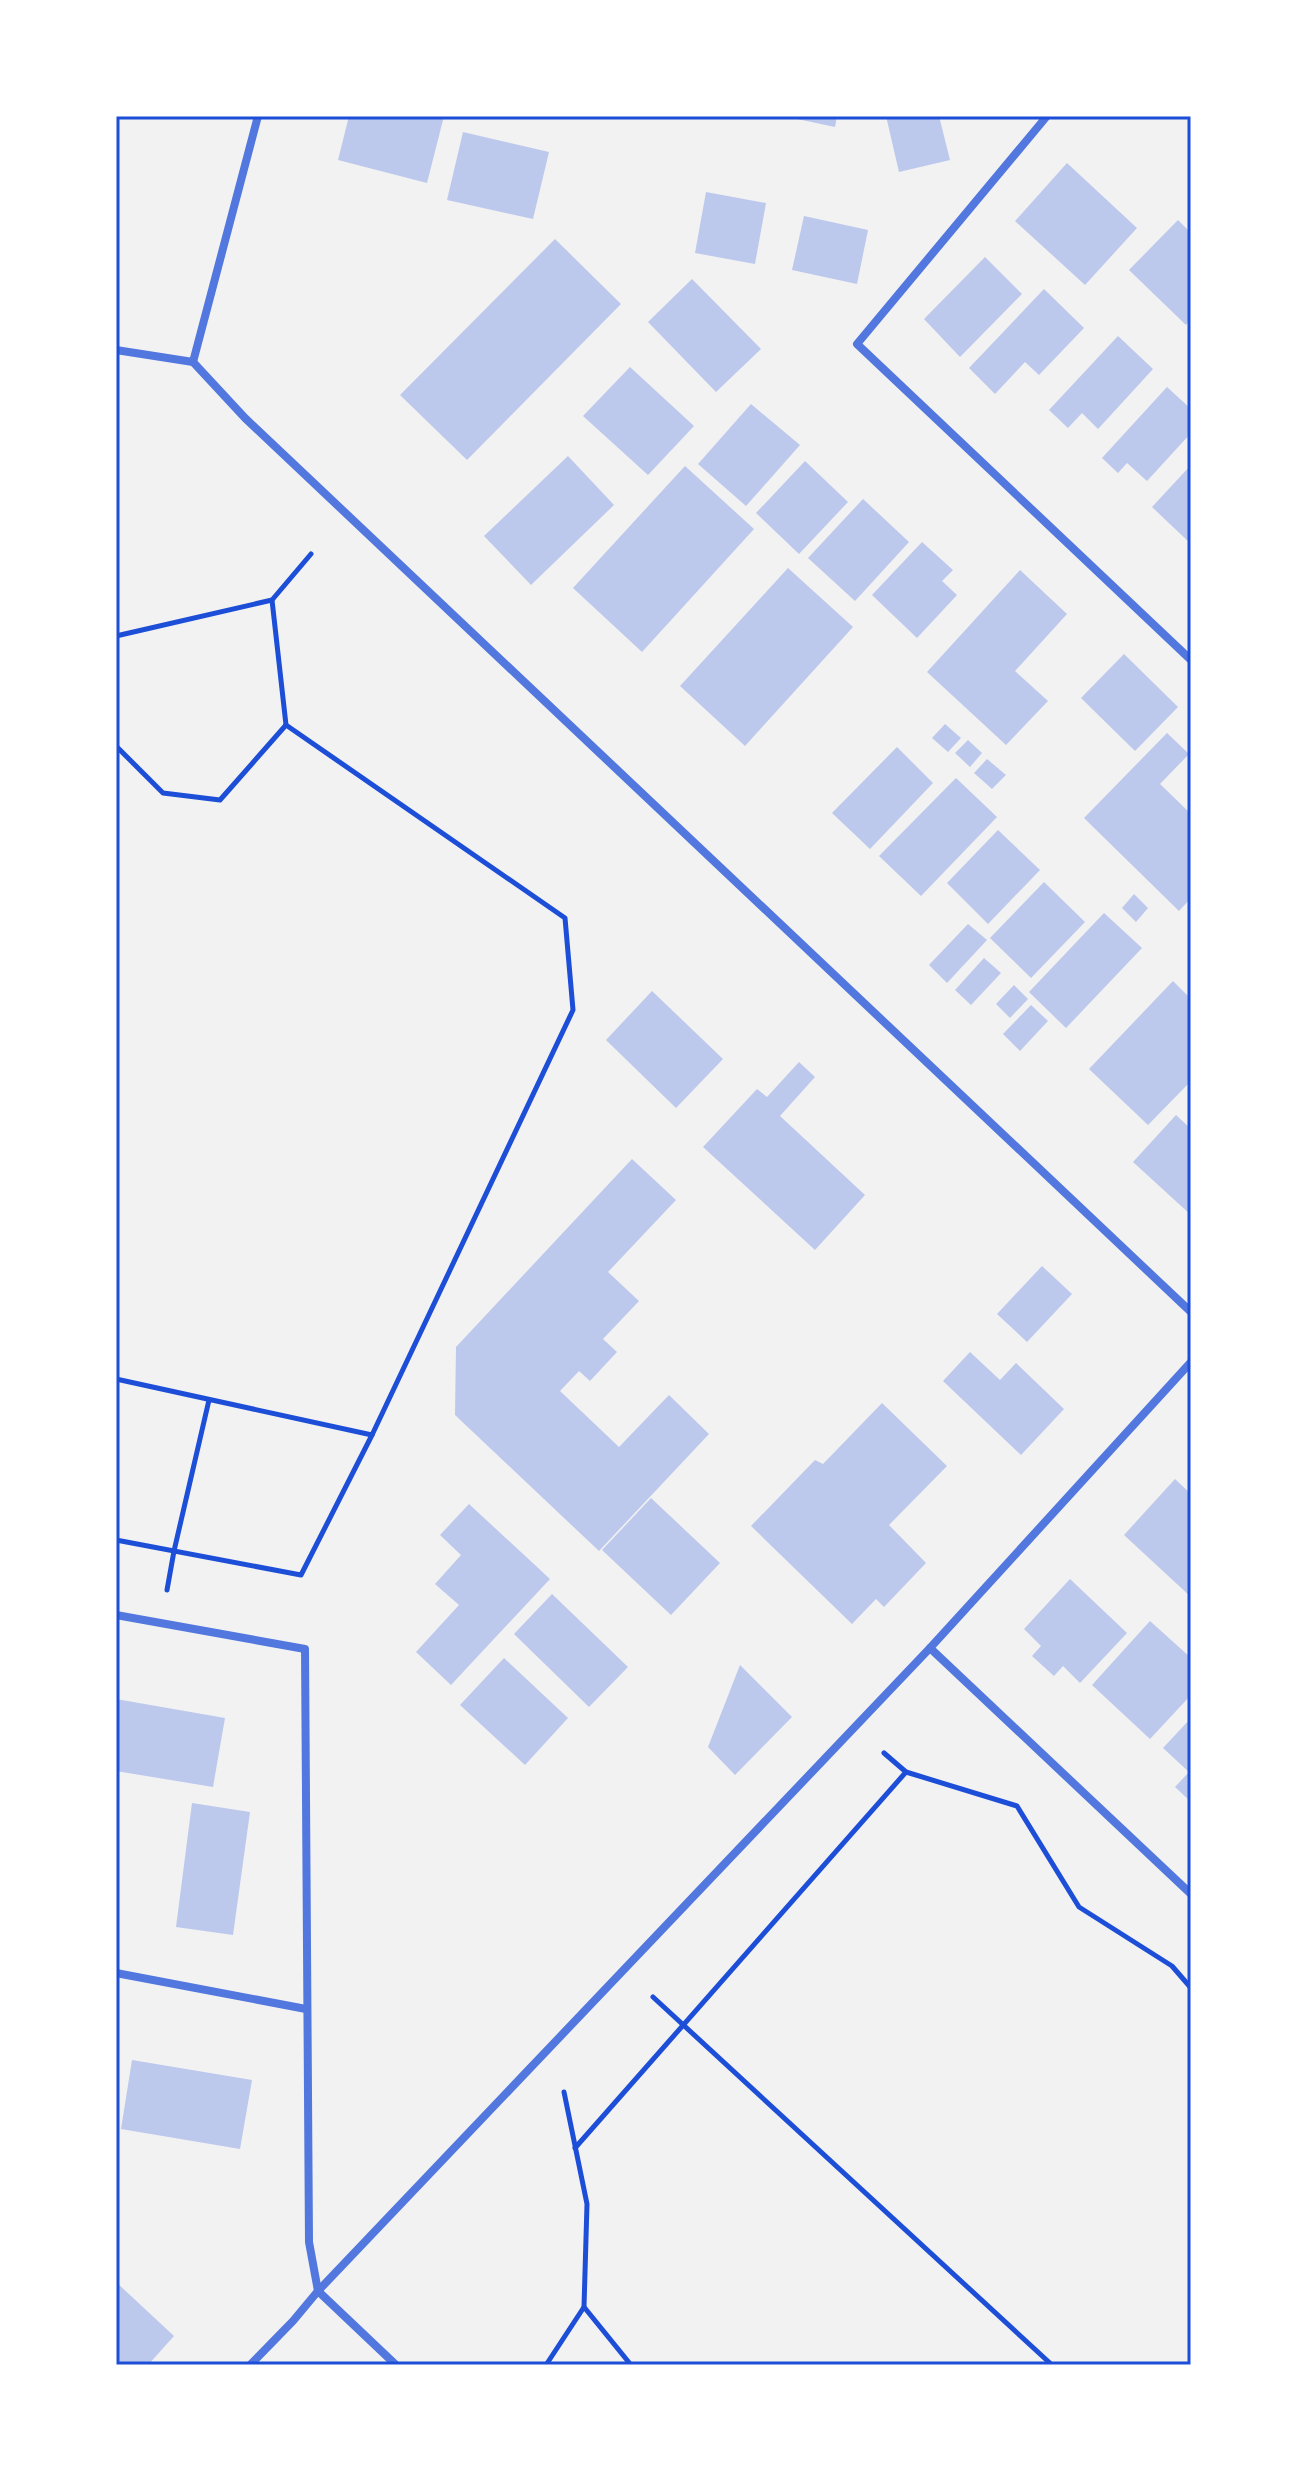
<svg xmlns="http://www.w3.org/2000/svg" width="1307" height="2481" font-family="Cabin,sans-serif">
<rect width="100%" height="100%" fill="#f2f2f2"/>
<g fill="#bdc9ec">
<path d="M349,116H444L427,183L338,160Z"/>
<path d="M783,116H837L835,127Z"/>
<path d="M886,116H939L950,160L899,172Z"/>
<path d="M463,132L549,152L533,219L447,200Z"/>
<path d="M1067,163L1137,228L1085,285L1015,221Z"/>
<path d="M706,192L766,203L755,264L695,253Z"/>
<path d="M804,216L868,230L857,284L792,270Z"/>
<path d="M1178,220L1191,233V319L1186,325L1129,270Z"/>
<path d="M555,239L621,304L467,460L400,395Z"/>
<path d="M985,257L1022,294L960,357L924,319Z"/>
<path d="M692,279L761,349L716,392L648,322Z"/>
<path d="M1044,289L1084,328L1039,375L1025,362L995,394L969,368Z"/>
<path d="M1118,336L1153,369L1098,429L1082,413L1068,428L1049,410Z"/>
<path d="M630,367L694,426L648,475L583,416Z"/>
<path d="M1167,387L1191,409V433L1147,481L1127,463L1118,473L1102,458Z"/>
<path d="M751,404L800,445L746,506L698,464Z"/>
<path d="M568,456L614,505L531,585L484,536Z"/>
<path d="M805,461L848,502L799,554L756,513Z"/>
<path d="M1191,465V544L1152,507Z"/>
<path d="M685,466L754,529L642,652L573,588Z"/>
<path d="M863,499L909,542L855,601L808,558Z"/>
<path d="M922,542L953,570L942,581L957,595L917,638L872,595Z"/>
<path d="M788,568L853,627L745,746L680,686Z"/>
<path d="M1020,570L1067,614L1015,671L1048,701L1006,745L927,672Z"/>
<path d="M1124,654L1178,707L1135,751L1081,698Z"/>
<path d="M945,724L961,738L948,752L932,738Z"/>
<path d="M1167,733L1189,754L1160,784L1191,814V898L1179,911L1084,818Z"/>
<path d="M968,740L982,753L970,767L955,753Z"/>
<path d="M897,747L933,783L870,849L832,813Z"/>
<path d="M987,759L1006,775L992,789L974,773Z"/>
<path d="M956,778L997,817L921,896L879,856Z"/>
<path d="M998,830L1040,870L988,924L947,883Z"/>
<path d="M1044,882L1085,922L1031,978L990,938Z"/>
<path d="M1134,894L1148,908L1136,922L1122,908Z"/>
<path d="M1104,913L1142,948L1066,1028L1029,992Z"/>
<path d="M968,924L987,940L947,983L929,965Z"/>
<path d="M984,958L1001,973L971,1005L955,990Z"/>
<path d="M1173,981L1191,999V1081L1148,1125L1089,1069Z"/>
<path d="M1014,985L1028,999L1010,1018L996,1004Z"/>
<path d="M652,991L723,1059L676,1108L606,1040Z"/>
<path d="M1031,1005L1048,1021L1020,1051L1003,1034Z"/>
<path d="M799,1062L815,1077L780,1116L865,1195L815,1250L703,1147L757,1089L767,1097Z"/>
<path d="M1176,1115L1191,1129V1215L1133,1162Z"/>
<path d="M632,1159L676,1200L608,1272L639,1301L603,1339L617,1352L590,1381L579,1371L560,1391L619,1447L669,1395L709,1434L599,1551L455,1415L456,1347Z"/>
<path d="M1042,1266L1072,1294L1027,1342L997,1314Z"/>
<path d="M970,1352L1000,1380L1016,1363L1064,1409L1021,1455L943,1381Z"/>
<path d="M882,1403L947,1466L889,1525L926,1563L884,1607L876,1599L852,1624L751,1526L815,1460L823,1464Z"/>
<path d="M1175,1479L1191,1494V1597L1124,1535Z"/>
<path d="M651,1498L720,1563L671,1615L602,1550Z"/>
<path d="M469,1504L550,1579L451,1685L416,1652L459,1605L435,1584L461,1555L440,1535Z"/>
<path d="M1070,1579L1127,1633L1080,1683L1063,1666L1054,1676L1032,1656L1041,1646L1024,1629Z"/>
<path d="M552,1594L628,1667L589,1707L514,1634Z"/>
<path d="M1150,1621L1191,1658V1695L1150,1739L1092,1685Z"/>
<path d="M504,1658L568,1718L525,1765L460,1705Z"/>
<path d="M740,1665L792,1717L735,1775L708,1747Z"/>
<path d="M116,1699L225,1718L213,1787L116,1771Z"/>
<path d="M1191,1718V1802L1175,1787L1189,1772L1163,1748Z"/>
<path d="M192,1803L250,1812L233,1935L176,1927Z"/>
<path d="M132,2060L252,2080L240,2149L121,2129Z"/>
<path d="M116,2282L174,2336L148,2365H116Z"/>
</g>
<g fill="none" stroke-linecap="round" stroke-linejoin="round">
<g stroke="#1d4ed8" stroke-width="5">
<path d="M116,636L272,600L311,554"/>
<path d="M116,746L163,793L220,800L286,725"/>
<path d="M116,1379L372,1435L573,1010L565,918L286,725L272,600"/>
<path d="M116,1540L301,1575L372,1435"/>
<path d="M167,1590L174,1551L209,1400"/>
<path d="M884,1753L906,1772L1017,1806L1079,1907L1172,1966L1191,1988"/>
<path d="M653,1997L1052,2365"/>
<path d="M575,2148L906,1772"/>
<path d="M584,2307L631,2365"/>
<path d="M546,2365L584,2307L587,2204L564,2092"/>
</g>
<g stroke="#5277de" stroke-width="8">
<path d="M1047,116L857,344L1191,660"/>
<path d="M116,350L193,362L245,418L1191,1312"/>
<path d="M193,362L258,116"/>
<path d="M116,1615L305,1649L309,2242L318,2291L396,2365"/>
<path d="M930,1648L1191,1894"/>
<path d="M116,1973L306,2009"/>
<path d="M250,2365L293,2321L318,2291L930,1648L1191,1362"/>
</g>
</g>
<rect width="1307" height="2481" fill="none" stroke="#ffffff" stroke-width="236"/>
<rect x="118" y="118" width="1071" height="2245" fill="none" stroke="#1d4ed8" stroke-width="3"/>
</svg>
